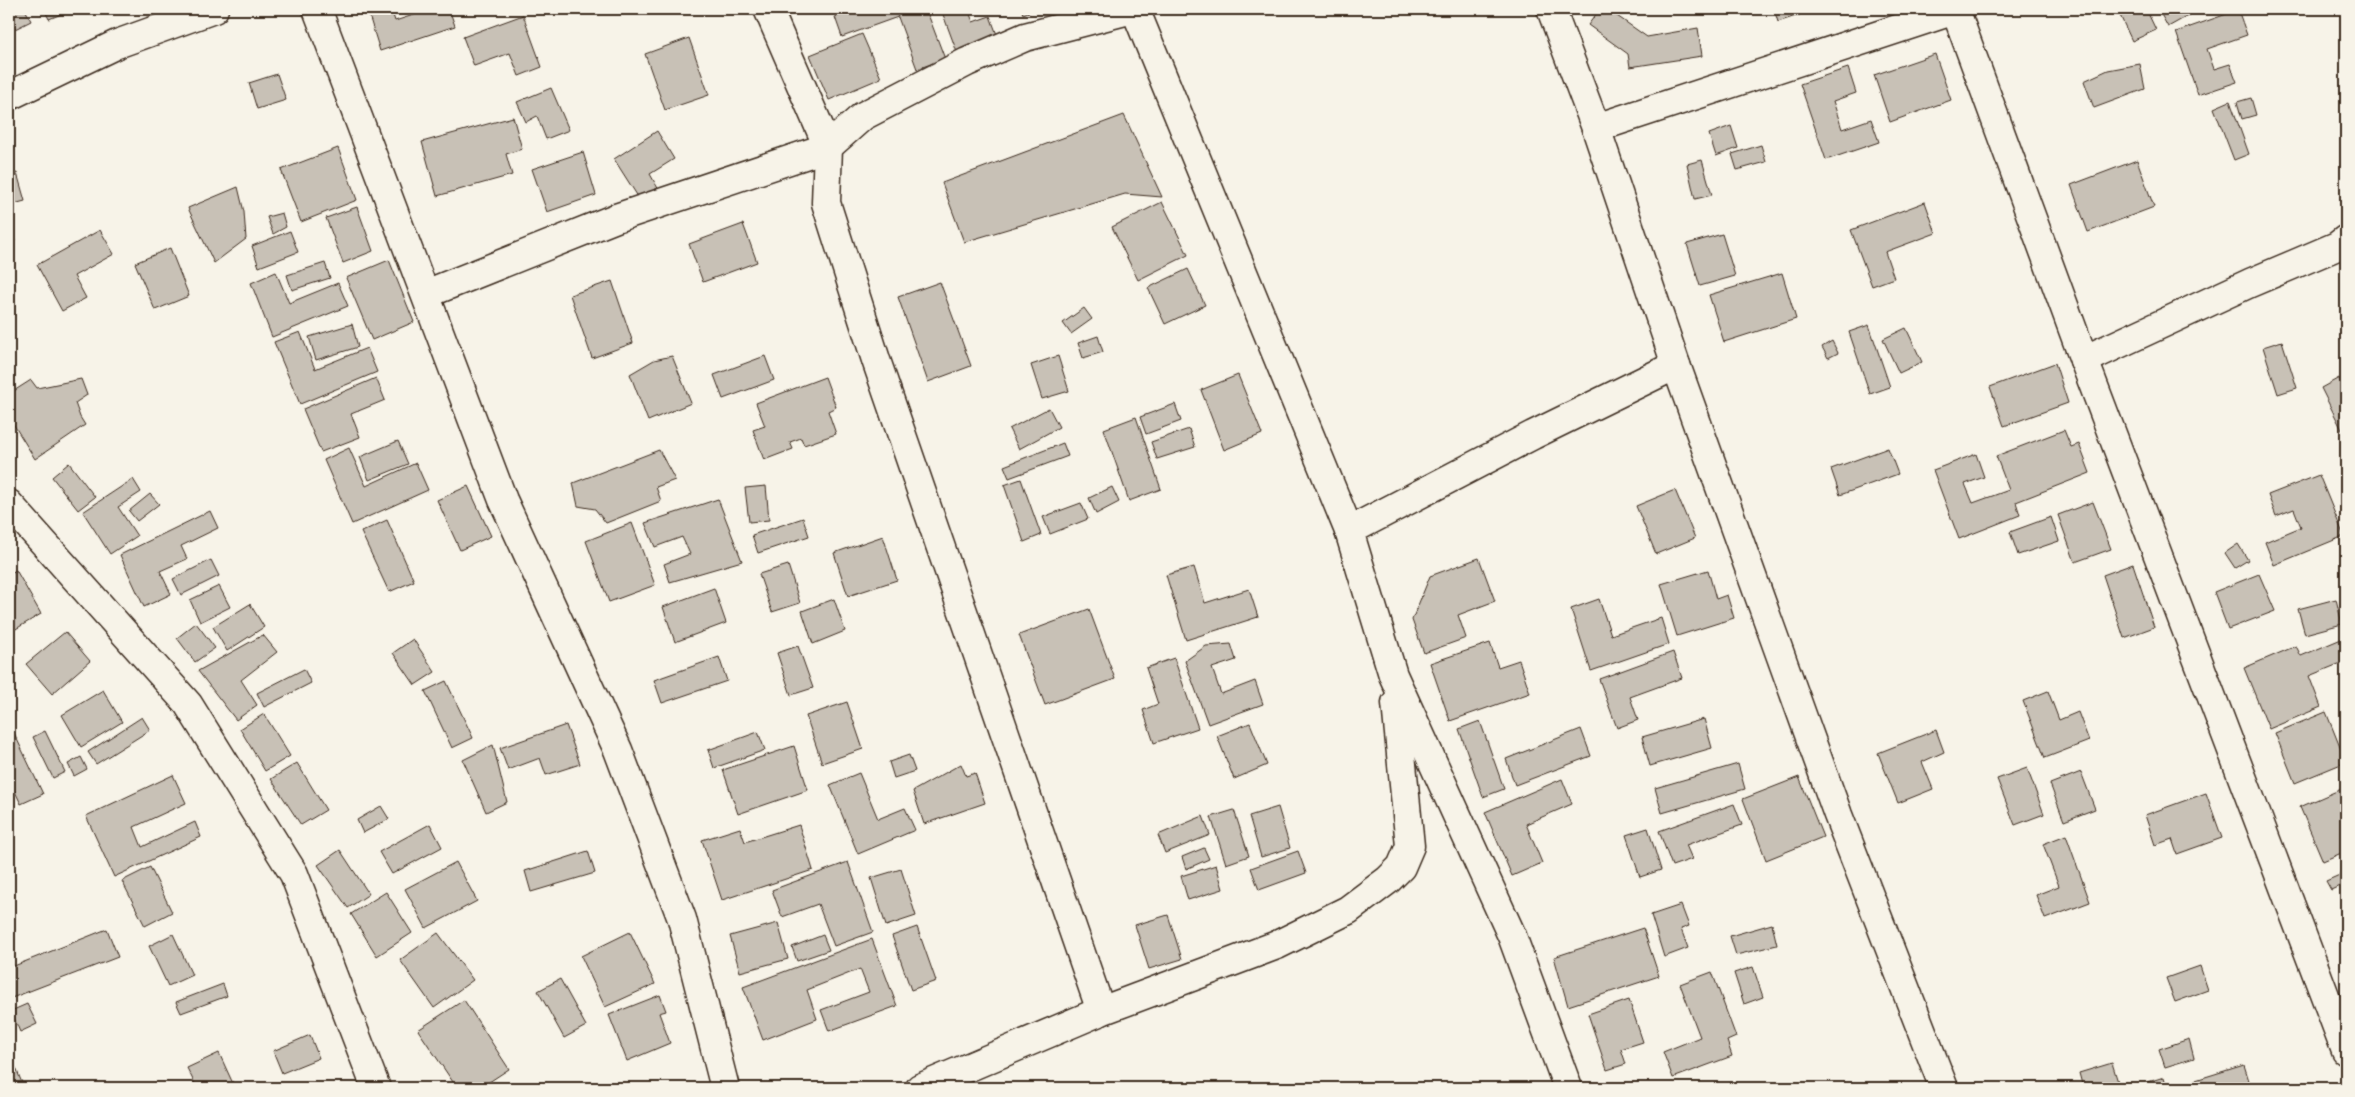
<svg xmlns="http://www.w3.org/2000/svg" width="2355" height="1097" font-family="'Patrick Hand',sans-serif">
<rect width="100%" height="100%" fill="#f7f3e8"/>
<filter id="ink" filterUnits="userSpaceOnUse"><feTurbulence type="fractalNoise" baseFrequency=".02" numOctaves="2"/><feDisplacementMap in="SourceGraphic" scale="10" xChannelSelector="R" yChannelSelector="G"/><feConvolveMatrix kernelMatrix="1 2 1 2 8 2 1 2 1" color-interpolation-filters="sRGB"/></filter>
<g filter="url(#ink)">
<g fill="#c8c1b6" stroke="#3b2a1e">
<path d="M9,9H25L31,21L9,32Z"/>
<path d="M44,9H63L64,13L49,19Z"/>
<path d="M367,9H391L395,21L432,9H449L455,26L380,51Z"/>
<path d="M771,9H806L774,19Z"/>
<path d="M859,9H920L842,37L835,17Z"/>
<path d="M895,9H926L945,59L917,69Z"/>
<path d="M941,9H968L973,22L990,16L999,40L958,55Z"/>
<path d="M1021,9H1038L1023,14Z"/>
<path d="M1600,9H1607L1647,37L1698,28L1702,56L1630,67L1628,54L1588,25Z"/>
<path d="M1774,9H1817L1778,22Z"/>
<path d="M2117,9H2146L2156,30L2132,41Z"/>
<path d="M2158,9H2194L2195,12L2168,27Z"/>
<path d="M2238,10L2247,35L2207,49L2214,69L2230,64L2237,82L2198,95L2176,32Z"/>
<path d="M523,15L542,67L519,76L510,53L474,66L463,37Z"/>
<path d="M862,34L881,78L829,100L810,55Z"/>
<path d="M689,38L709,95L665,110L645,54Z"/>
<path d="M1935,54L1951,100L1890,122L1874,75Z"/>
<path d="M2140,64L2145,89L2094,108L2084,81L2108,70Z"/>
<path d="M1848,68L1856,93L1833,101L1842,129L1871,119L1879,142L1826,160L1800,84Z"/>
<path d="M277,74L286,100L257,109L249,83Z"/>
<path d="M551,88L569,130L546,139L537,116L526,122L517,102Z"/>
<path d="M2251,98L2256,115L2242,119L2237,102Z"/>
<path d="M2230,101L2249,154L2234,160L2214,108Z"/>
<path d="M1124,115L1162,197L1125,194L964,242L942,183Z"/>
<path d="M513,117L522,149L506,154L512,175L437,196L422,142Z"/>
<path d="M1731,126L1738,148L1716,156L1709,134Z"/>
<path d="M657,131L674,159L650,174L660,192L642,203L614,159Z"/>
<path d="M1761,145L1766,162L1737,170L1732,154Z"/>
<path d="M338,148L357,200L301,222L281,170Z"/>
<path d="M583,152L596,195L547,212L532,169Z"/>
<path d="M1702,160L1712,195L1695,199L1687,164Z"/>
<path d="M2137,160L2154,207L2088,232L2071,185Z"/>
<path d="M17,173L25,201L10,205L9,175Z"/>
<path d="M238,187L244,212L246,239L214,263L188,208Z"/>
<path d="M1162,202L1188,255L1138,280L1112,227Z"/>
<path d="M1925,202L1936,233L1885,252L1894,278L1872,286L1851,230Z"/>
<path d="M357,207L373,251L343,263L326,218Z"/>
<path d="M282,213L286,227L273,234L267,217Z"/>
<path d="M743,224L757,262L703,282L689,244Z"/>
<path d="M9,225L15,241L9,243Z"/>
<path d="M100,230L114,254L74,276L86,298L62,311L37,265Z"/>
<path d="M290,231L298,252L259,267L252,246Z"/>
<path d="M1722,234L1735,276L1700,286L1687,244Z"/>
<path d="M170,248L189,296L155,310L135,263Z"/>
<path d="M389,260L414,322L372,340L346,278Z"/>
<path d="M325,263L330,278L292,290L287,275Z"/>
<path d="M1188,269L1205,305L1165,324L1148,288Z"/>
<path d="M276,272L289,303L338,283L348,306L272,337L251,283Z"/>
<path d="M1782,273L1796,319L1724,342L1709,295Z"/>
<path d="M612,281L633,343L592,358L570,295Z"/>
<path d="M940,282L971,366L928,382L898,297Z"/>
<path d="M1084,308L1092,319L1071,334L1063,323Z"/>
<path d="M352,324L358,347L316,360L309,337Z"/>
<path d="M1869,325L1890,387L1870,394L1849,332Z"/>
<path d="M1906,328L1922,362L1899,373L1883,339Z"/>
<path d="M300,332L315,369L367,348L377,372L300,404L274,342Z"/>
<path d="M1098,336L1103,352L1083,358L1078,343Z"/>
<path d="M1832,341L1838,353L1828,358L1822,347Z"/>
<path d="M2282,341L2297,388L2278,394L2263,347Z"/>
<path d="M672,356L691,403L648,421L630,374L654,360Z"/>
<path d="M765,356L774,380L723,399L714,375Z"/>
<path d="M1058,356L1069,391L1042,399L1031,365Z"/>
<path d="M2055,363L2068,403L2004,426L1990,387Z"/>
<path d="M1238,375L1262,434L1224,450L1201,390Z"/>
<path d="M825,377L836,407L828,411L836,434L804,445L801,438L790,442L793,449L764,460L753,430L765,426L756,403Z"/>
<path d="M376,378L385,400L351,414L360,437L321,452L303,409Z"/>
<path d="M2339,378L2346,392V438L2321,388Z"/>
<path d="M81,379L87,395L75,403L80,417L85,425L35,459L9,417V394L31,380L37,388Z"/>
<path d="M1175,404L1181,421L1146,434L1140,417Z"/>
<path d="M1049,408L1059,427L1019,449L1009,429Z"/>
<path d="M1136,417L1161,489L1129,501L1104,429Z"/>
<path d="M1189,429L1195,447L1157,459L1151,442Z"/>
<path d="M2064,430L2071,447L2079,444L2090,473L2016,502L2020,515L1959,539L1933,470L1976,454L1984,477L1965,484L1973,503L2009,490L1996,456Z"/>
<path d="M398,441L408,464L369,480L360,457Z"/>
<path d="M1063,443L1068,456L1009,478L1004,466Z"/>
<path d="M349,448L366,486L416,463L428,490L352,524L324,460Z"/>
<path d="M1888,448L1898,474L1840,495L1831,469Z"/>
<path d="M659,450L675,480L656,487L661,501L606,523L595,509L578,506L573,483Z"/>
<path d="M69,463L95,497L78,510L52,477Z"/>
<path d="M2319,475L2344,536L2274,565L2265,542L2301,527L2294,509L2276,516L2268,495Z"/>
<path d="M133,479L141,492L118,507L137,536L110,554L83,512Z"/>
<path d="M1021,479L1041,535L1024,542L1004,485Z"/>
<path d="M468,486L491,536L460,550L437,500Z"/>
<path d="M766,486L769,520L749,522L745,488Z"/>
<path d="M1112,487L1119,502L1096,514L1089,498Z"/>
<path d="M1675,490L1695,538L1656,554L1636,506Z"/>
<path d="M150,494L159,504L137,521L129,511Z"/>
<path d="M718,499L742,561L670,582L664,564L690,554L682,537L655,547L645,523Z"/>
<path d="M2093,502L2111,549L2075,562L2058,515Z"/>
<path d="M1081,503L1088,519L1050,534L1043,517Z"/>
<path d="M210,511L218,528L181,546L187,559L160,571L171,594L144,607L120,555Z"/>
<path d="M2051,517L2059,541L2018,555L2010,532Z"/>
<path d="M803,518L809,536L758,553L752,535Z"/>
<path d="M387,520L414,581L389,592L361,532Z"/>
<path d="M632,523L655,585L609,602L586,541Z"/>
<path d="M883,536L897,580L848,596L834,553Z"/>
<path d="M2238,544L2248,560L2235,568L2225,553Z"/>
<path d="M1479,558L1495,601L1458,615L1466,638L1424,653L1412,620L1430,576Z"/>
<path d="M211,560L219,576L181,595L173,579Z"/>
<path d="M2133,564L2154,627L2124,638L2103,575Z"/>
<path d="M788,565L800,603L772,612L759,574Z"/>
<path d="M1194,567L1205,603L1249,589L1258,617L1186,640L1166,575Z"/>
<path d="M16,570L41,614L9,633V574Z"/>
<path d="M1708,570L1716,599L1727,595L1734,618L1677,636L1661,584Z"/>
<path d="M2259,574L2275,611L2228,629L2214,592Z"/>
<path d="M219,586L230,607L200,622L190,600Z"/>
<path d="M714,588L726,623L675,642L663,607Z"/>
<path d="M834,599L845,631L813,644L802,611Z"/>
<path d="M1599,599L1611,635L1661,618L1669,644L1591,671L1571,609Z"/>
<path d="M2336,599L2342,624L2305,634L2298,609Z"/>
<path d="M250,604L264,627L227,651L213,627Z"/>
<path d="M1089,609L1115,679L1045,705L1019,635Z"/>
<path d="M196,623L215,648L195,662L177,638Z"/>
<path d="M65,632L90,661L52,694L26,664Z"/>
<path d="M263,635L277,652L241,680L257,705L236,720L198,671Z"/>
<path d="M2346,637V661L2309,676L2321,707L2269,729L2244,668L2296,646L2301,656Z"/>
<path d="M413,639L435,672L415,685L393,653Z"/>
<path d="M1490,643L1498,667L1519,660L1530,693L1450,721L1430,663Z"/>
<path d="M1231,644L1236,660L1212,668L1221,694L1255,681L1263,704L1208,724L1185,661L1206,646Z"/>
<path d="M798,646L813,688L791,695L777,653Z"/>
<path d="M1673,652L1682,678L1630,697L1638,720L1617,728L1599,679Z"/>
<path d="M719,657L727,681L662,703L654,680Z"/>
<path d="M1174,658L1198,728L1154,743L1143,710L1158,704L1146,668Z"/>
<path d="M304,669L311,683L264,707L257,693Z"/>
<path d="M446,681L473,738L452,748L425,691Z"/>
<path d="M103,690L122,722L81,747L62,715Z"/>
<path d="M2048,691L2059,720L2078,712L2089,741L2045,758L2023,701Z"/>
<path d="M847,702L863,749L822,763L806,716Z"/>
<path d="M2326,712L2346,762L2295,783L2275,733Z"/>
<path d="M264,714L290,756L265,771L240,729Z"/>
<path d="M142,717L150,730L96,764L88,752Z"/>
<path d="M1704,719L1712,748L1650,766L1642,737Z"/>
<path d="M1480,721L1504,789L1483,797L1459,729Z"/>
<path d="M1250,723L1267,765L1234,779L1217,736Z"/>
<path d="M566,725L580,764L546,775L540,758L508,770L500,748Z"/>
<path d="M1581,729L1591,756L1515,785L1506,759Z"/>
<path d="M1936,730L1944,752L1922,762L1933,789L1898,803L1878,753Z"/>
<path d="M45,731L65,772L53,778L33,737Z"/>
<path d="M758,732L765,750L714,768L708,750Z"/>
<path d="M14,733L43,794L21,804L9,779V736Z"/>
<path d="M493,745L507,802L486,812L463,760Z"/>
<path d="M794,746L808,790L738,814L723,770Z"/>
<path d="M909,755L915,771L894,778L889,762Z"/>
<path d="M81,757L87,769L74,776L68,764Z"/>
<path d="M297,763L326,810L301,825L271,779Z"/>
<path d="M961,764L966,776L975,773L985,803L924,824L913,791Z"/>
<path d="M1738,764L1745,789L1662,813L1655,788Z"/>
<path d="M2027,768L2044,814L2015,825L1997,779Z"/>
<path d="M2081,772L2095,809L2064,821L2050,784Z"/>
<path d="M859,773L878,819L905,808L915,830L858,854L830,785Z"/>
<path d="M173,775L186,803L134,827L142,847L195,822L201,837L114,877L86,816Z"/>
<path d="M1799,777L1823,837L1766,860L1743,799Z"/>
<path d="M1562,779L1572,804L1526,824L1542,863L1512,876L1485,812Z"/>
<path d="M2346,787V851L2323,861L2300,807Z"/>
<path d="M2206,793L2222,838L2177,854L2172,839L2155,845L2145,815Z"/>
<path d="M1734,804L1742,825L1686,845L1692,859L1672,866L1659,831Z"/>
<path d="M381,806L389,819L363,833L357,820Z"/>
<path d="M1278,807L1290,848L1261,857L1249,816Z"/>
<path d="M1234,810L1249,856L1226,864L1211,817Z"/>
<path d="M1203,816L1210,835L1165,853L1158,835Z"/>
<path d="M430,824L442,847L392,874L379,852Z"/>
<path d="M799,825L813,870L722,900L702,840L740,828L745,842Z"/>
<path d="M1648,828L1661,870L1640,877L1626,835Z"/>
<path d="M2066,835L2090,902L2045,919L2036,895L2059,886L2043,844Z"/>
<path d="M1204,848L1209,859L1186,869L1182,857Z"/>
<path d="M340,850L369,894L348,908L318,865Z"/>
<path d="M588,851L595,873L531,892L525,871Z"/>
<path d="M1298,851L1306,873L1259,890L1251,868Z"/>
<path d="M456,862L477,901L426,928L405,889Z"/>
<path d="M848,862L873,932L834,946L818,904L782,917L772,890Z"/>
<path d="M1216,865L1223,889L1188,900L1181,876Z"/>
<path d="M150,867L172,912L145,926L122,881Z"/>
<path d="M901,869L916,916L886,926L871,878Z"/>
<path d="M2344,873L2346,883L2331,890L2326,881Z"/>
<path d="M386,892L412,933L377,956L351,914Z"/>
<path d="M1681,905L1689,926L1681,929L1688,948L1664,957L1651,915Z"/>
<path d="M1168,915L1182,959L1149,969L1135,925Z"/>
<path d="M778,923L788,959L740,972L730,936Z"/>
<path d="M1772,924L1777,945L1736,955L1730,936Z"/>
<path d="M917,927L936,981L911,990L892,936Z"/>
<path d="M1643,928L1659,976L1568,1006L1554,957Z"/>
<path d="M107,929L118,957L9,999V968Z"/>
<path d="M630,932L655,984L605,1007L581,956Z"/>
<path d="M438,933L473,980L434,1008L400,960Z"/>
<path d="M173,934L192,975L168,986L149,946Z"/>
<path d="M823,935L829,950L797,961L792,947Z"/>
<path d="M872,939L897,1006L829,1031L821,1010L869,992L860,969L807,990L817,1019L763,1040L743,987Z"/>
<path d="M2200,966L2208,990L2175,1002L2166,978Z"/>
<path d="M1753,967L1763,997L1744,1004L1734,973Z"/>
<path d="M1712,972L1736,1037L1727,1041L1732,1056L1673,1078L1663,1052L1700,1037L1680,984Z"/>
<path d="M560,979L586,1026L564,1038L538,991Z"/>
<path d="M223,984L227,996L181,1013L176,1002Z"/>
<path d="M660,995L666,1011L659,1013L670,1043L627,1061L609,1015Z"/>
<path d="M464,1000L509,1069L480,1088H457L418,1030Z"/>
<path d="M1629,1000L1643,1042L1621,1049L1626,1064L1607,1070L1588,1014Z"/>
<path d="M27,1004L37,1024L20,1032L11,1011Z"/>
<path d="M310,1035L319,1058L282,1073L273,1051Z"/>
<path d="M2189,1039L2194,1058L2165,1067L2159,1049Z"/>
<path d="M9,1051L24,1088H9Z"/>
<path d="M219,1053L235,1088H197L187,1068Z"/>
<path d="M2112,1063L2118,1082L2098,1088H2083L2079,1073Z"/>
<path d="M2244,1065L2251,1087L2191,1088L2189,1082Z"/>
<path d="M2164,1077L2167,1088H2150L2148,1082Z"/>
</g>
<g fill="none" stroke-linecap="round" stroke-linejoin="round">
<defs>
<g id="street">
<path d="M317,9L503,500L618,750L682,919L725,1088"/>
<path d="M768,9L828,147L826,203L876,360L1101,1011"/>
<path d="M1135,9L1349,531L1393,675L1512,936L1568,1088"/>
<path d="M1551,9L1596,128L1676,365L1838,815L1944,1088"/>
<path d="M1955,9L2084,360L2346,1051"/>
<path d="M9,96L117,44L214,9"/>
<path d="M1596,128L1955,10"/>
<path d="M426,294L616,218L828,147L863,116L967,62L1025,37L1133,9"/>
<path d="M2084,360L2250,283L2337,246L2346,239"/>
<path d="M9,504L188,704L294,874L376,1088"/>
<path d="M1349,531L1533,435L1676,365"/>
<path d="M920,1088L1101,1011L1277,945L1348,910L1388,880L1401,867L1410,846L1396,703"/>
</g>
</defs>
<use href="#street" stroke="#3b2a1e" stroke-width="31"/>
<use href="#street" stroke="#f7f3e8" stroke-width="28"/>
</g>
</g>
<rect width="2355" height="1097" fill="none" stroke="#f7f3e8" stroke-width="30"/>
<rect x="15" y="15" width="2325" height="1067" fill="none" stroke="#3b2a1e" stroke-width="2" filter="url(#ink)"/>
</svg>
